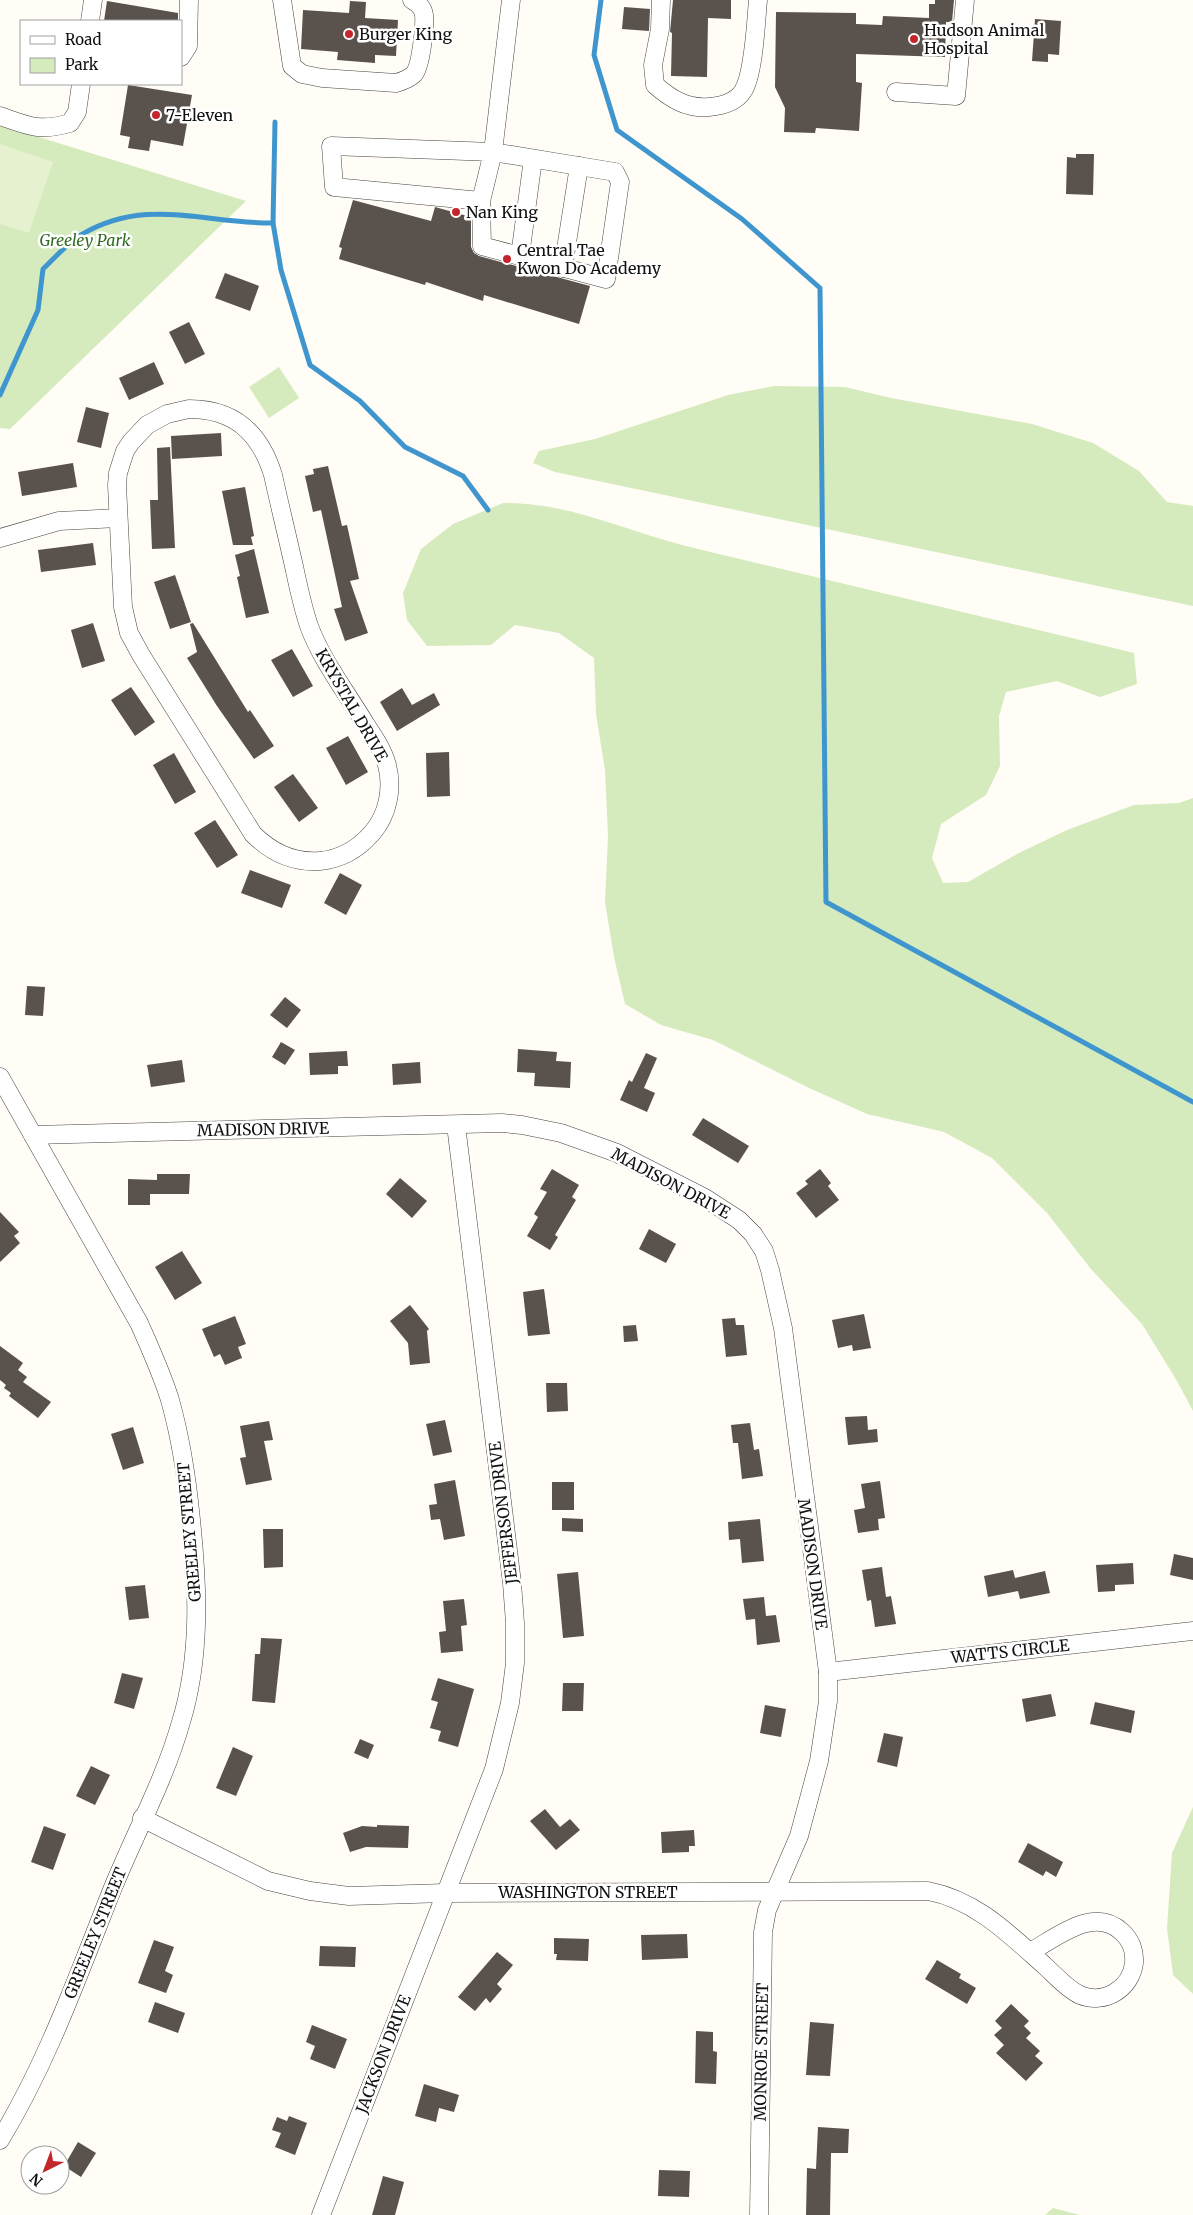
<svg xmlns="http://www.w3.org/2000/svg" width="1193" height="2215" font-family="Merriweather,serif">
<rect width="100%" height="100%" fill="#fffdf5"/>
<g fill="#d5ebbd">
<path d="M0,125L246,201L10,429L0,428Z"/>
<path d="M279,367L299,398L269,418L249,387Z"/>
<path d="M774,386L845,387L891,398L1032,424L1093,443L1139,471L1167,502L1193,506V606L555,472L533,463L539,451L595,439L728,395Z"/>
<path d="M503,503C572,503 622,530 686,546C835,582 985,617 1134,653L1137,684L1100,697L1057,681L1006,692L999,716L1000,766L986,795L941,824L932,858L943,883L968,882L1019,853L1067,830L1134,805L1179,803L1193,798V1411L1177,1381L1142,1324L1091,1269L1047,1213L992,1158L944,1132L867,1114L807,1087L713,1040L661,1025L625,1004L614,957L605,902L608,836L605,770L596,714L594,658L559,633L515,625L491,645L427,646L407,620L403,593L421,549L453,524Z"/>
<path d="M1193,1807V1994L1173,1975L1167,1928L1172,1853Z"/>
<path d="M1053,2208L1080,2215H1081H1045Z"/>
</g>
<path fill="#e6f2cf" d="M0,144L53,162L29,233L0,224Z"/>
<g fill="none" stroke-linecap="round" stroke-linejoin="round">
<g stroke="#3f96cf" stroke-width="5">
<path d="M601,0L594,55L617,130L742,219L820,288L826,902L1193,1102"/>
<path d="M275,122L273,223L281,270L310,365L360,401L405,447L463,476L488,510"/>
<path d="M0,395L38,310L43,269C55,258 67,243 81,235C146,196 205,224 273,223"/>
</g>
</g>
<g fill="#5a524d">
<path d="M673,0H731V19L708,18L707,77L671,76L672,33L670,32Z"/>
<path d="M935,0H954L952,22H946L945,57L856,54V82L862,83L859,131L816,128L815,133L784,132L785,108L775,87L776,12L856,13V24L882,25L883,16L929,18V4H935Z"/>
<path d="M107,1L178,13V21H104Z"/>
<path d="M350,1L366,2L365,18L398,20L396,56L375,55V63L337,60L338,52L301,49L303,10L349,13Z"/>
<path d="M624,7L650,9L649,31L622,29Z"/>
<path d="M1035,19L1061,21L1059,55L1048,54V62L1032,61Z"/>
<path d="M128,85L192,95L183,146L151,140L149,151L128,148L130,137L120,135Z"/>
<path d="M1076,154H1094L1093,195L1066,194L1067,157L1076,158Z"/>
<path d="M353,200L431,221L435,207L471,217V247L474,253L479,256L590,286L579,324L484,295L483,301L426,282L425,285L339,259L342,248L339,247Z"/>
<path d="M225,273L259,286L250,311L215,298Z"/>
<path d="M189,322L205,354L185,364L169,332Z"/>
<path d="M154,362L164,384L129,400L119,378Z"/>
<path d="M86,407L109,413L101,448L77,442Z"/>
<path d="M221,433L222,456L172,459L171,436Z"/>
<path d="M170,447L175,548L152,549L150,500H158L157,448Z"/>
<path d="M73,463L77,487L22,496L18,472Z"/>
<path d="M328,466L342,526L347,525L359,579L350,581L368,633L345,641L334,609L342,607L321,510L313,512L305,476L314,474L313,469Z"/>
<path d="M245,487L254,536L251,537L253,545H233L222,491Z"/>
<path d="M93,543L96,565L41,572L38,550Z"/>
<path d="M254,549L269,613L246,618L237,577L240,576L235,555Z"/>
<path d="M175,575L191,622L170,629L154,582Z"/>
<path d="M93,623L105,661L82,668L71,630Z"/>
<path d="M193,623L248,712L250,710L274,746L254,759L217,706L187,658L197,652L190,624Z"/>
<path d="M292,649L313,686L293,697L271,660Z"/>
<path d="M131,687L155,722L135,736L111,700Z"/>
<path d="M402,688L412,705L434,693L440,705L397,731L380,702Z"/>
<path d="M348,736L368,772L346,785L326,748Z"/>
<path d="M449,752L450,796L427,797L426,753Z"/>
<path d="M174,753L196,792L175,804L153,765Z"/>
<path d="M293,774L318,808L299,822L274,787Z"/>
<path d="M215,820L238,855L217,868L194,833Z"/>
<path d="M250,870L291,885L282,908L241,893Z"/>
<path d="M340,873L362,885L346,915L324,903Z"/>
<path d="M27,986L45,987L43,1016L25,1015Z"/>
<path d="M285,997L301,1010L287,1028L270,1015Z"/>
<path d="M281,1042L295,1050L285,1065L272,1057Z"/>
<path d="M518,1049L557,1052L556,1061L571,1062L570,1088L534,1086L535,1073L517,1072Z"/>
<path d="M347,1051L348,1066H338V1074L310,1075L309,1053Z"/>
<path d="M646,1053L657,1058L644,1088L655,1093L647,1112L620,1100L629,1080L632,1082Z"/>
<path d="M182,1060L185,1082L151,1087L147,1065Z"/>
<path d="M420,1062L421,1083L393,1085L392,1064Z"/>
<path d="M703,1118L749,1146L738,1163L692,1135Z"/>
<path d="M552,1169L579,1185L572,1197L576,1200L555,1235L558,1237L550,1250L527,1236L538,1217L534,1214L547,1192L540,1189Z"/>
<path d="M820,1169L831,1183L828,1186L839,1200L816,1218L796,1193L808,1184L805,1181Z"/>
<path d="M157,1174H190L189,1194H150V1205H128V1179L157,1180Z"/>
<path d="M400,1178L427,1201L412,1218L386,1194Z"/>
<path d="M0,1212L19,1232L14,1236L20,1243L0,1262Z"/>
<path d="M649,1229L676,1244L666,1263L639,1249Z"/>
<path d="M182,1251L202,1283L175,1300L155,1267Z"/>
<path d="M544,1289L550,1334L528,1336L523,1292Z"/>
<path d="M410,1305L429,1329L427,1331L430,1363L410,1365L408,1343L390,1321Z"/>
<path d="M864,1314L871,1348L853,1351L852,1345L838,1348L832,1320Z"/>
<path d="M235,1316L246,1344L238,1347L242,1358L225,1365L220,1354L214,1357L202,1329Z"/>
<path d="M735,1318L736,1325H744L747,1355L726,1357L722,1319Z"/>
<path d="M636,1325L638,1341L624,1342L623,1326Z"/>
<path d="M0,1346L23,1363L18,1370L27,1377L23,1382L51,1402L38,1418L9,1396L11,1393L4,1388L6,1385L0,1380Z"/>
<path d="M546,1383H567L568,1411L547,1412Z"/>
<path d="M867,1416L868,1430L877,1429L878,1442L848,1445L845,1417Z"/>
<path d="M445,1420L452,1452L433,1456L426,1424Z"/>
<path d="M269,1421L273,1440L264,1441L272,1480L246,1485L240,1458L246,1457L240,1426Z"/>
<path d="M750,1423L754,1450L759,1449L763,1476L742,1479L738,1443H733L731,1425Z"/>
<path d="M133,1427L144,1463L123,1470L111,1434Z"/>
<path d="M455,1480L465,1536L444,1540L440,1519L431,1520L429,1505L437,1504L434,1484Z"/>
<path d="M880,1481L885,1518L878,1519L879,1530L858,1533L854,1510L865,1508L861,1484Z"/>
<rect x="552" y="1482" width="22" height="28"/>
<path d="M562,1518L583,1519V1532L562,1531Z"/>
<path d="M760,1519L764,1561L742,1563L740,1539L729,1540L728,1522Z"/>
<path d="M263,1529H283V1567L264,1568Z"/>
<path d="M1174,1554L1193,1558V1580L1170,1575Z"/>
<path d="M1133,1563L1134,1584L1115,1585V1591L1098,1592L1096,1565Z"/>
<path d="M882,1567L886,1597L891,1596L896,1624L875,1627L871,1600L867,1601L862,1570Z"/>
<path d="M1013,1570L1015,1578L1045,1571L1050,1593L1020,1599L1018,1591L988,1597L984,1576Z"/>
<path d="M578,1572L584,1636L563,1638L557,1574Z"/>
<path d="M145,1585L149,1618L129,1620L125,1587Z"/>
<path d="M764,1597L766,1616L776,1615L780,1642L757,1645L755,1619L746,1620L743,1599Z"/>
<path d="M464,1599L467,1625L461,1626L463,1651L441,1653L439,1632L446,1631L443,1601Z"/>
<path d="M261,1638L282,1639L275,1703L252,1701L255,1654H260Z"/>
<path d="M122,1673L143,1678L134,1709L114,1703Z"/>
<path d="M438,1678L474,1689L458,1747L438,1741L441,1731L430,1728L438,1702L431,1700Z"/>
<path d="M563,1683H584L583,1711H562Z"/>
<path d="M1051,1694L1056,1716L1026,1722L1022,1699Z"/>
<path d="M1095,1702L1135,1711L1131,1733L1090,1724Z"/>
<path d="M765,1705L786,1709L781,1737L760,1733Z"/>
<path d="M884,1733L903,1737L897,1767L877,1762Z"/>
<path d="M360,1739L374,1745L368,1759L354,1753Z"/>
<path d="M233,1747L253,1756L236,1796L216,1788Z"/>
<path d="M91,1766L110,1775L95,1805L76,1796Z"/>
<path d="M545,1809L560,1827L570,1819L580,1830L556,1850L530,1821Z"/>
<path d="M377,1825L409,1826L408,1848L366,1847L350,1852L343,1833L362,1826L377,1827Z"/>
<path d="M44,1826L66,1834L53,1870L31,1862Z"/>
<path d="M694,1830L695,1846H689V1852L662,1853L661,1832Z"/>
<path d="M1028,1843L1063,1862L1056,1877L1046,1871L1043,1876L1018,1862Z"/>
<path d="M687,1934L688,1958L642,1960L641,1935Z"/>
<path d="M554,1938L589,1939L588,1961L556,1960L557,1954H554Z"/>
<path d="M154,1940L174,1947L165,1971L173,1975L166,1993L138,1983Z"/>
<path d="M320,1946L356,1947L355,1967L319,1966Z"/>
<path d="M497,1952L513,1965L497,1984L502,1989L490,2003L486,1998L475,2011L458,1997Z"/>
<path d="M937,1960L961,1974L959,1978L976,1988L967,2004L925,1979Z"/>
<path d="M155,2002L185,2013L178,2033L148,2022Z"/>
<path d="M1011,2004L1029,2021L1024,2026L1031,2033L1026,2038L1040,2051L1035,2056L1043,2063L1026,2081L996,2053L1004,2045L994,2035L1002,2028L995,2021Z"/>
<path d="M810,2022L834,2024L830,2076L806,2075Z"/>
<path d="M312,2025L347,2039L335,2069L310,2059L315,2046L306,2042Z"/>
<path d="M696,2031L713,2032V2051L717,2052L716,2084L695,2083Z"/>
<path d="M424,2084L459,2095L454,2112L439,2108L436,2122L415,2116Z"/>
<path d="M289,2116L307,2123L295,2155L275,2147L281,2133L272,2130L277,2117L287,2121Z"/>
<path d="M818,2127L849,2129L848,2153H831L830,2215H806L807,2168L816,2169Z"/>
<path d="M78,2142L96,2153L81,2177L64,2166Z"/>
<path d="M659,2170L690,2171L689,2197L658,2196Z"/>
<path d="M383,2176L404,2182L395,2215H372Z"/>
</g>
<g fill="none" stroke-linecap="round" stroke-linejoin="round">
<defs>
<g id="minor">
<path d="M282,0L292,66L302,74L322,78L396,83C403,81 409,79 414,74C421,66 425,26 424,15C423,8 418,3 412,0"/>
<path d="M661,0L660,29L653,65L655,85C671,99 687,109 709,107C721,106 736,102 743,91C754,74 756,21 758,0"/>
<path d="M90,21L93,0"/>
<path d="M181,57L188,46L189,0"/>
<path d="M896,92L956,96L965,0"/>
<path d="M0,116C29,126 39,132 70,123L77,112L81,84"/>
<path d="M481,201L482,246L606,279L620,182L615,172L493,152L331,146L334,187L481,201L493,152L511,0"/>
<path d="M520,256L533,159"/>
<path d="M563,268L579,166"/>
<path d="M189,409C235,409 260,433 273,475C280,507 288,539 295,571C299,590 303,608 309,626C322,661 347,693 366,725C374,737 383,750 387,765C393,788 388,815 372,833C359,848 341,859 320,861C293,863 272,853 253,834L141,655L129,633L123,607L117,485L118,473L125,451L131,442L147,425L167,414Z"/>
<path d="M0,538L59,521L118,518"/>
<path d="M0,1077L139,1323C150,1348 162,1374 170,1400C181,1439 187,1479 191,1520C198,1587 201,1657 181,1722C164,1782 133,1837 110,1895C77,1978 47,2063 0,2140"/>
<path d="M33,1135L502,1123L522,1125L561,1133L617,1153L705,1198L739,1220L753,1234L764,1251L770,1270L783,1328L828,1672V1701L819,1761L799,1836L767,1910L763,1932L759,2215"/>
<path d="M828,1672L1193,1631"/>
<path d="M142,1818L268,1881L310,1891L349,1896L445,1893L928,1891C976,1900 1010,1935 1045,1966C1056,1976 1067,1989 1080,1995C1104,2005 1131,1989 1134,1963C1135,1952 1131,1940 1122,1932C1094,1905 1056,1938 1030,1952"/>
<path d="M321,2215L494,1769L510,1703L515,1663V1623L512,1583L456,1125"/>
</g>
</defs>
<use href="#minor" stroke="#444" stroke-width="19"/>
<use href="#minor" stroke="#fff" stroke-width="18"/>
</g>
<g fill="#c4262e" stroke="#fff" stroke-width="2">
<circle cx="349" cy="34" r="5"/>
<circle cx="914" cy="39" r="5"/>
<circle cx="156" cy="115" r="5"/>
<circle cx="456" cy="212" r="5"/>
<circle cx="507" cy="259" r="5"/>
</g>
<g text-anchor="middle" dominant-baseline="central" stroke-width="5" stroke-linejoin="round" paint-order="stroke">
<g font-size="16" fill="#111" stroke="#fff" text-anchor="start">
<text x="924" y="30">Hudson Animal<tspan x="924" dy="18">Hospital</tspan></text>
<text x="359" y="34">Burger King</text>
<text x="166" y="115">7-Eleven</text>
<text x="466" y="212">Nan King</text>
<text x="517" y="250">Central Tae<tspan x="517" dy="18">Kwon Do Academy</tspan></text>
</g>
<g font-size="16" font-style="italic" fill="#2f6b1f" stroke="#fff">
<text x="85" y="240">Greeley Park</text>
</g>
<g font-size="16" fill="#111" stroke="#fff">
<text transform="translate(352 705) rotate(60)">KRYSTAL DRIVE</text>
<text transform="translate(263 1129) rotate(-1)">MADISON DRIVE</text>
<text transform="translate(671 1183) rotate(28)">MADISON DRIVE</text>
<text transform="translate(503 1513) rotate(-97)">JEFFERSON DRIVE</text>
<text transform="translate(189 1532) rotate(-95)">GREELEY STREET</text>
<text transform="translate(813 1564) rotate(82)">MADISON DRIVE</text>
<text transform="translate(1010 1651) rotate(-6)">WATTS CIRCLE</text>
<text x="588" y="1892">WASHINGTON STREET</text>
<text transform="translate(95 1933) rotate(-68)">GREELEY STREET</text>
<text transform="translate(761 2052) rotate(-89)">MONROE STREET</text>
<text transform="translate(383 2054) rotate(-69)">JACKSON DRIVE</text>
</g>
</g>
<rect x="20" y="20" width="162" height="65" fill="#ffffff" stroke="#a0a0a0"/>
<rect x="30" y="36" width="25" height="8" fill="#ffffff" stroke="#a0a0a0"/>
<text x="65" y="45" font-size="15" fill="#111111">Road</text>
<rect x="30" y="58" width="25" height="15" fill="#d5ebbd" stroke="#a0a0a0"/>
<text x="65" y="70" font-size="15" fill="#111111">Park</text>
<g transform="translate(45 2170) rotate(222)"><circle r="24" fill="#ffffff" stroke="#a0a0a0"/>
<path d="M0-4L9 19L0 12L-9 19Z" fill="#c4262e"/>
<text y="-8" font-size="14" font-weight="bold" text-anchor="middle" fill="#111111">N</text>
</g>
</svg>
